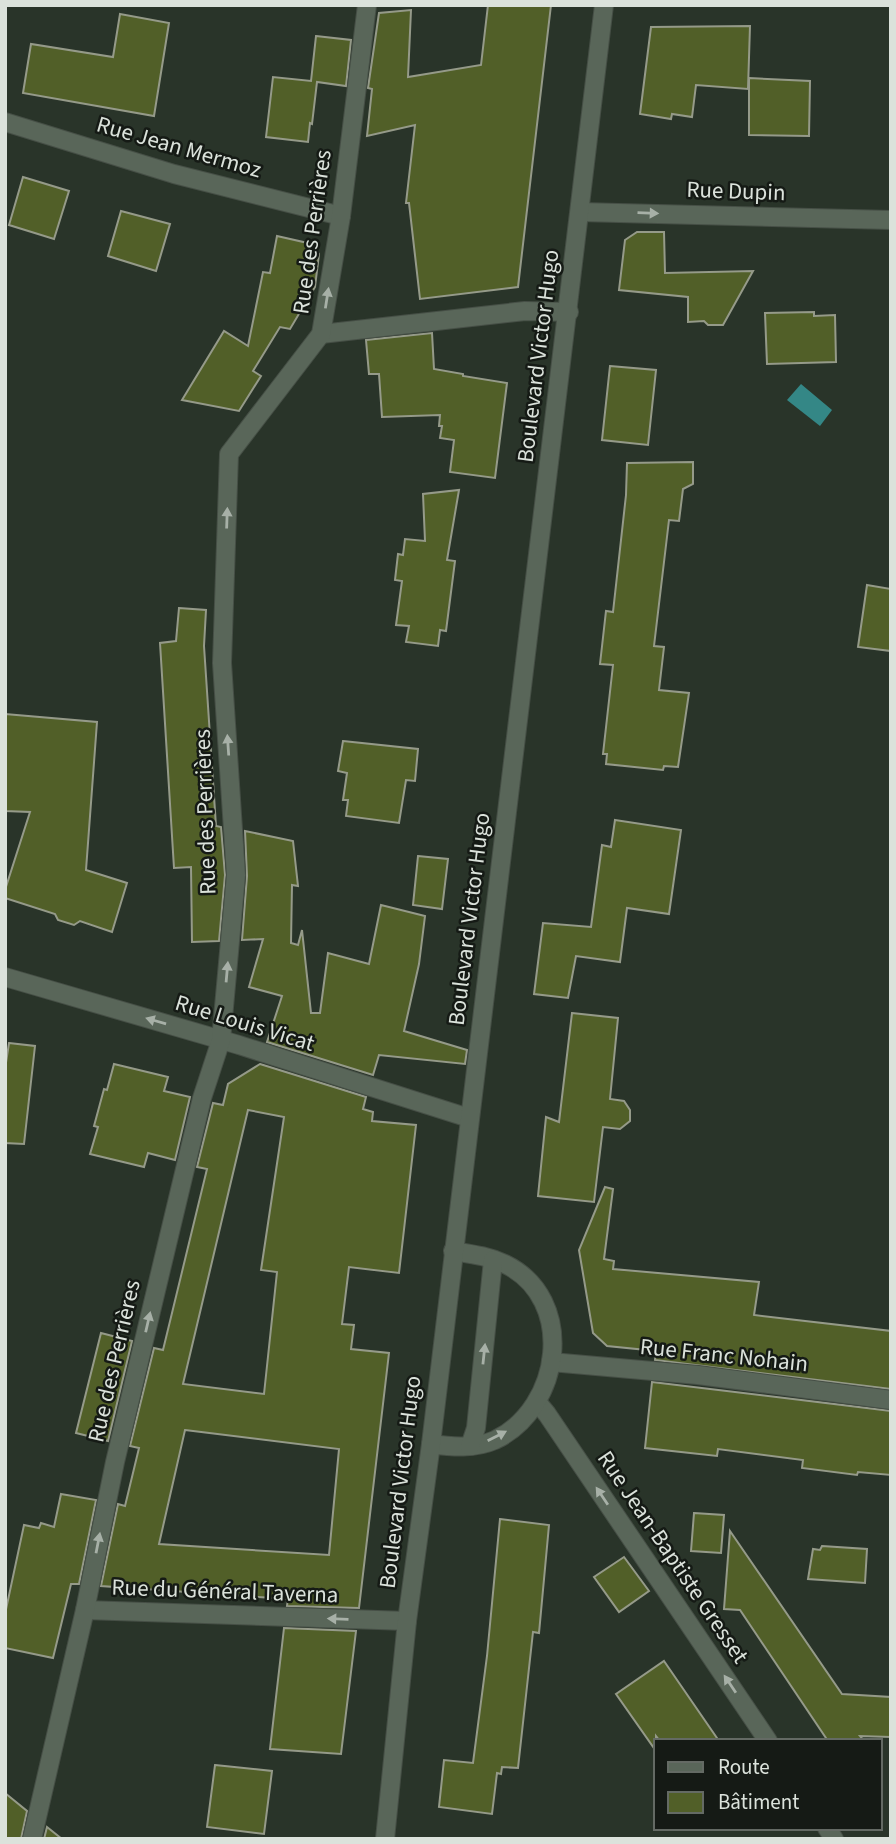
<svg xmlns="http://www.w3.org/2000/svg" width="896" height="1844" font-family="'Source Sans 3',sans-serif">
<rect width="100%" height="100%" fill="#293429"/>
<path fill="#348786" d="M801,384L832,410L820,426L787,400Z"/>
<g fill="#515f28" stroke="#959a89" stroke-width="2" fill-rule="evenodd">
<path d="M488,5H551L518,287L420,299L409,203H406L415,125L367,136L372,89L368,88L379,13L411,10L408,77L481,65Z"/>
<path d="M120,14L169,23L154,116L23,93L31,44L113,57Z"/>
<path d="M750,26L748,89L696,85L692,117L672,114L671,119L640,114L651,27Z"/>
<path d="M316,36L351,40L346,86L317,82L312,124L310,123L308,142L266,137L273,77L311,81Z"/>
<path d="M749,78L810,81L809,136L749,135Z"/>
<path d="M23,177L69,191L54,239L9,225Z"/>
<path d="M121,211L170,224L156,271L108,256Z"/>
<path d="M637,232H664L665,273L753,271L723,325H708L704,321L688,322V297L619,290L625,240Z"/>
<path d="M277,236L312,244L319,254L315,287L290,329L280,327L253,371L261,376L239,411L182,400L224,331L248,346L263,272L270,273Z"/>
<path d="M814,312V316L835,315L836,362L767,364L765,313Z"/>
<path d="M432,333L434,369L463,374V376L507,383L495,478L450,472L454,440L440,438L442,426H439L440,415L382,417L379,374H369L366,340Z"/>
<path d="M610,366L656,370L648,445L602,440Z"/>
<path d="M693,462V484L683,489L679,521L669,520L654,646L664,647L659,690L689,693L678,767L664,766L663,770L606,764L607,754H603L613,665L600,664L606,611L613,612L626,495L627,463Z"/>
<path d="M459,490L447,560L455,561L446,631L440,630L438,646L406,642L409,626L396,625L402,581L395,580L398,554L403,555L405,539L425,541L423,494Z"/>
<path d="M867,585L891,589V651L858,647Z"/>
<path d="M179,608L206,610L204,646L216,826L221,827L225,875L219,941L192,942L191,867L174,868L160,643L176,641Z"/>
<path d="M5,714L97,722L86,870L127,883L112,932L80,921L74,925L58,920L55,914L5,898V890L30,812L5,811Z"/>
<path d="M343,741L418,749L415,781L406,780L399,823L346,816L348,800H343L347,773L338,771Z"/>
<path d="M615,820L681,830L669,914L627,908L620,962L576,956L568,998L534,994L543,923L591,927L602,845L611,847Z"/>
<path d="M245,831L293,841L298,886L292,885L291,943L298,945L302,930L311,1013H320L328,953L369,964L381,905L425,916L419,964L404,1031L467,1050L465,1064L379,1055L373,1075L267,1042L282,996L249,987L263,939L242,940L247,876Z"/>
<path d="M418,856L448,859L442,909L413,905Z"/>
<path d="M572,1013L618,1018L610,1099L624,1101L630,1110V1121L620,1129L603,1127L594,1202L538,1196L546,1117L559,1122Z"/>
<path d="M9,1043L35,1046L24,1144L5,1143V1069Z"/>
<path d="M114,1064L168,1077L164,1091L190,1097L175,1160L148,1153L144,1167L90,1154L98,1127L94,1126L104,1089L107,1090Z"/>
<path d="M260,1064L366,1097L363,1109L373,1112L372,1121L416,1125L399,1273L349,1267L342,1324L354,1325L351,1349L389,1353L359,1608L287,1606L288,1599L101,1586L118,1504L125,1506L139,1448L130,1446L154,1348L163,1350L207,1169L197,1167L213,1103L223,1105L228,1084ZM248,1110L284,1117L261,1270L277,1272L264,1394L183,1384ZM185,1430L339,1449L329,1555L159,1544Z"/>
<path d="M605,1187L613,1189L604,1259L614,1261L613,1269L759,1282L754,1315L891,1331V1389L655,1360L656,1351L607,1346L593,1333L579,1250Z"/>
<path d="M101,1333L132,1341L108,1441L76,1433Z"/>
<path d="M652,1382L891,1411V1475L858,1472L857,1475L802,1468L803,1460L718,1449L717,1456L645,1448Z"/>
<path d="M61,1494L96,1500L79,1584H71L53,1658L5,1648V1614L24,1525L39,1528L41,1523L54,1527Z"/>
<path d="M694,1513L724,1515L721,1553L691,1551Z"/>
<path d="M500,1519L549,1525L539,1633L533,1632L518,1768L502,1767L501,1774L497,1773L492,1814L439,1807L444,1760L473,1763L487,1656Z"/>
<path d="M730,1531L842,1694L891,1697V1737L860,1736L864,1741H828L740,1610L724,1609Z"/>
<path d="M822,1546L867,1549L865,1583L808,1579L813,1549L820,1550Z"/>
<path d="M624,1557L649,1591L619,1612L594,1577Z"/>
<path d="M284,1628L356,1631L341,1754L270,1749Z"/>
<path d="M664,1661L719,1741H660L656,1736V1751L616,1694Z"/>
<path d="M215,1765L272,1771L264,1834L207,1827Z"/>
<path d="M5,1793L27,1811L21,1839H5Z"/>
<path d="M47,1827L62,1839H44Z"/>
</g>
<g fill="none" stroke-linecap="round" stroke-linejoin="round">
<defs>
<g id="minor">
<path d="M5,122L174,174L341,216"/>
<path d="M580,212L891,220"/>
<path d="M321,334L525,311L569,312"/>
<path d="M5,977L239,1045L469,1118"/>
<path d="M551,1362L698,1375L891,1400"/>
<path d="M537,1402L547,1414L768,1741"/>
<path d="M431,1444C452,1447 475,1449 495,1440C562,1408 577,1299 505,1264C488,1256 471,1254 453,1251"/>
<path d="M470,1446L476,1428L493,1260"/>
<path d="M85,1610L407,1621"/>
<path d="M827,1828L834,1839"/>
<path d="M32,1839L85,1610L115,1462L202,1098L221,1040L236,875L222,663L229,454L321,334L341,216L367,5"/>
<path d="M385,1839L407,1621L431,1444L604,5"/>
</g>
</defs>
<use href="#minor" stroke="#464f46" stroke-width="20"/>
<use href="#minor" stroke="#596659" stroke-width="18"/>
</g>
<defs><path id="oneway-solid" d="M-6-.8H1V-3.2L6.5 0L1 3.2V.8H-6Z" transform="scale(1.75)"/></defs>
<g fill="#a7b0a7">
<use href="#oneway-solid" transform="translate(648 213) rotate(2)"/>
<use href="#oneway-solid" transform="translate(327 298) rotate(-81)"/>
<use href="#oneway-solid" transform="translate(227 518) rotate(-88)"/>
<use href="#oneway-solid" transform="translate(228 745) rotate(-94)"/>
<use href="#oneway-solid" transform="translate(227 972) rotate(-85)"/>
<use href="#oneway-solid" transform="translate(156 1021) rotate(-164)"/>
<use href="#oneway-solid" transform="translate(148 1322) rotate(-77)"/>
<use href="#oneway-solid" transform="translate(484 1354) rotate(-84)"/>
<use href="#oneway-solid" transform="translate(497 1436) rotate(-27)"/>
<use href="#oneway-solid" transform="translate(602 1496) rotate(-124)"/>
<use href="#oneway-solid" transform="translate(98 1543) rotate(-79)"/>
<use href="#oneway-solid" transform="translate(338 1619) rotate(-178)"/>
<use href="#oneway-solid" transform="translate(730 1684) rotate(-124)"/>
</g>
<g text-anchor="middle" dominant-baseline="central" stroke-width="5" stroke-linejoin="round" paint-order="stroke">
<g font-size="23" fill="#dbe2db" stroke="#151a15">
<text transform="translate(179 147) rotate(16)">Rue Jean Mermoz</text>
<text transform="translate(736 191) rotate(2)">Rue Dupin</text>
<text transform="translate(312 232) rotate(-82)">Rue des Perrières</text>
<text transform="translate(538 356) rotate(-83)">Boulevard Victor Hugo</text>
<text transform="translate(205 812) rotate(-92)">Rue des Perrières</text>
<text transform="translate(469 919) rotate(-83)">Boulevard Victor Hugo</text>
<text transform="translate(245 1023) rotate(17)">Rue Louis Vicat</text>
<text transform="translate(724 1355) rotate(6)">Rue Franc Nohain</text>
<text transform="translate(114 1361) rotate(-77)">Rue des Perrières</text>
<text transform="translate(400 1482) rotate(-83)">Boulevard Victor Hugo</text>
<text transform="translate(673 1557) rotate(56)">Rue Jean-Baptiste Gresset</text>
<text transform="translate(225 1591) rotate(2)">Rue du Général Taverna</text>
</g>
</g>
<rect width="896" height="1844" fill="none" stroke="#dbe2db" stroke-width="14"/>
<rect x="654" y="1739" width="228" height="91" fill="#151a15" stroke="#646a64" stroke-width="2"/>
<rect x="668" y="1762" width="35" height="10" fill="#596659" stroke="#646a64" stroke-width="2"/>
<text x="718" y="1774" font-size="21" fill="#dbe2db">Route</text>
<rect x="668" y="1792" width="35" height="21" fill="#515f28" stroke="#646a64" stroke-width="2"/>
<text x="718" y="1809" font-size="21" fill="#dbe2db">Bâtiment</text>
</svg>
